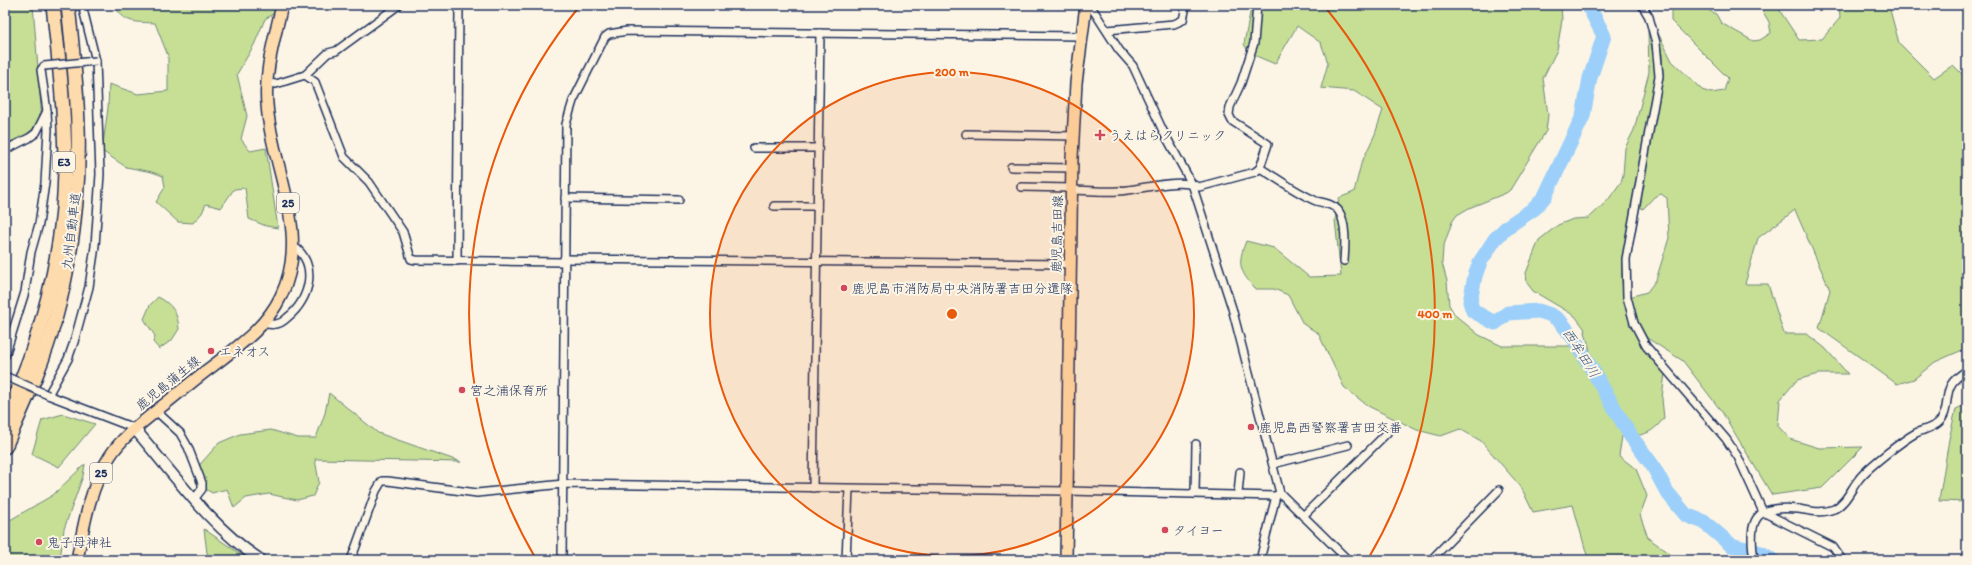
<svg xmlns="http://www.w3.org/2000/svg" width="1972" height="565" font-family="Itim,'Klee One',sans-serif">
<rect width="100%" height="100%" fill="#fcf5e5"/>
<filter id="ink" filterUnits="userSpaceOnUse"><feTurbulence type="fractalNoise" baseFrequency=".025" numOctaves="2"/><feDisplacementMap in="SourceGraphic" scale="8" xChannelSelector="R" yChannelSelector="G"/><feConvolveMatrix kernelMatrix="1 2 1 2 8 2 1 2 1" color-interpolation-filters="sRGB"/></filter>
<g filter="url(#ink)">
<g fill="#c6df95" stroke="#70877a">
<path d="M5,5H33L42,120L22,139L5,143Z"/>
<path d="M115,5H242L246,7L284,5V7L265,19L254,45L237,74L247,116L241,139L250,151L266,148L278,228L266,226L249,219L245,188L234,189L221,208L206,204L202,213L193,223L178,222L156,202L165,187L163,176L152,172L126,167L102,151L108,108L109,84L138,94L168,91V56L155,23C137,22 123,24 115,5Z"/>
<path d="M1253,5H1561L1562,20L1557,50L1543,78L1548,115L1546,131L1510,190L1506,193L1469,208L1457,215L1452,222L1443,248L1442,263L1447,281L1449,305L1455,315L1479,335L1502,346H1571L1590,351L1584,328L1575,316L1533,291L1527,283L1526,273L1539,240L1558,225L1573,219L1589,218L1608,200L1621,182L1623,175L1625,148L1634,130L1649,72L1648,31L1654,57L1655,76L1622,265C1621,316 1633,334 1665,372L1662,399L1664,418C1651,435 1642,436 1622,436L1619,456L1636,469L1647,496L1640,515L1648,538L1668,552L1673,560H1586L1588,559L1573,505L1533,512L1521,487L1481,441L1460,429L1441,436L1417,430L1368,406L1344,387L1318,333L1303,324L1288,295L1274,289H1255C1239,270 1237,264 1246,241L1274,248L1309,277L1341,276L1335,220L1339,198L1354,192L1361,164L1375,134L1383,110L1354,91L1321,88L1328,63L1321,43L1297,26L1275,64L1249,53L1244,44L1251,8Z"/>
<path d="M1675,5H1698L1716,14L1721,23L1753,41L1760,40L1771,33L1769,22L1759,5H1782L1780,11L1799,40L1822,39L1840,18L1839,5H1891L1890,10L1899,43L1934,78L1953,65L1967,79V348L1935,362L1914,379L1897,384L1819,328L1830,290L1795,210L1758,238L1745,284H1768L1784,334H1807L1825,348L1848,374H1818L1797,380L1780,400L1778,426L1790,439L1819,448L1863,447L1822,488L1772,495L1722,412L1683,361L1647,338L1636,319L1629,297L1647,292L1656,280L1669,238L1667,198L1661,194L1654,197L1643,209L1639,206L1663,77L1662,53L1657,31L1672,61L1702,90L1711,93L1724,91L1728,78L1671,21V13Z"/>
<path d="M158,297C172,304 178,313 179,329L172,340L159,349L153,342L155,336L144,319L150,305Z"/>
<path d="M329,393L378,433L461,462L315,459L319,482L313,496L297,500L269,494L246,498L234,508L227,489L212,493L196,483L195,470L219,443L240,434L271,430L298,438H316L325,413Z"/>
<path d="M1967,404V502L1939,501L1949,439L1956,409Z"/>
<path d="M63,414L95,424L59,467L32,454L42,420Z"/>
<path d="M85,464L83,476L64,529L60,560H5V523L53,495Z"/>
<path d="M204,529L249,560H212L207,553Z"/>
</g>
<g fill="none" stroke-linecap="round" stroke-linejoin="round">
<path stroke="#9ccffa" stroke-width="15" d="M1588,5L1604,36L1590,78L1583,116L1545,196L1535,208L1507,227L1495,239L1480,262L1475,276L1470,302L1473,311L1495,323L1508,313L1539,311L1551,315L1560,321L1575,340L1630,435L1653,466L1667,492L1686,515L1704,522L1731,545L1761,553L1773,560"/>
<defs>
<g id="street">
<path d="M82,5L96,61L100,174L95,246L89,287L74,342L68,359L48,395L134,428"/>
<path d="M1090,5L1119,50L1133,66L1163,131L1192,184L1232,308L1280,493L1348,560"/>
<path d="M1642,5L1649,17L1656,43L1659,76L1626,259L1627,297L1634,323L1646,346L1726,439L1738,457L1763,512L1833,547L1842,560"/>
<path d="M1107,30L1174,24L1183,20L1185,11L1183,5"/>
<path d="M305,75L328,53L336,51L399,5"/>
<path d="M267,83L276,84L305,75L315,82L344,157L369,182L403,232L411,259L416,260L564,262"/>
<path d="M966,134L1073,136"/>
<path d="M754,148H818"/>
<path d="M5,150L29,138L36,133L47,111L41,70L44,66"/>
<path d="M1011,167L1072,168"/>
<path d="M1260,168C1278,179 1297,193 1316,201C1324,203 1333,204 1338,210C1347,222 1345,247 1344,261"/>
<path d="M1021,187L1071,188"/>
<path d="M1071,190C1087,190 1103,192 1118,191C1141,190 1178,177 1199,187L1255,172L1260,168L1268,144L1232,121L1229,115L1230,107L1241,83L1254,43L1257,5"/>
<path d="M565,198L679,200"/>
<path d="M774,206H817"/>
<path d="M564,259L1070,264"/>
<path d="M457,261L459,5"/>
<path d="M263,323C266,324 271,325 275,324C280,324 285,320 288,317C310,300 319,263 293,246"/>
<path d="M5,356L25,292L31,252L39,224L45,183L48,130L47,111"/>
<path d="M156,411L180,433L188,447L202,483V489L195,498"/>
<path d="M1273,464L1348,445"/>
<path d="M813,488L820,33"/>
<path d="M1195,493L1196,444"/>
<path d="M1238,494L1240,472"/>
<path d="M1303,516L1387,433"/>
<path d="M351,560L376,491L382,481H388L477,493L563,484L1067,491L1276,496"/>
<path d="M562,560L566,124L573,101L605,37L609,34L627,31L1081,36"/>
<path d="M846,560L849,489"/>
<path d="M1260,560L1276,496L1279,494"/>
<path d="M1431,560L1499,490"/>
<path d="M1754,560C1748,519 1754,505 1798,509C1811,511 1822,514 1834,509C1846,503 1851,489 1859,479C1867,468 1903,440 1916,433C1922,430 1932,428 1938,423C1949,414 1945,398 1950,387C1953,379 1961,375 1967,370"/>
</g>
<path id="secondary" d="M134,428C172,472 212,529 261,560"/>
<g id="primary">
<path d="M77,560C84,524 90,487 110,456C123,436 143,422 161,407C179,393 196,378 214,365C240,345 267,326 281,296C312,233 271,168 267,104C264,71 275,37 282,5"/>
<path d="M1066,560L1072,158L1076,83L1086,5"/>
</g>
<g id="highway">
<path d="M5,418C41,342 64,254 65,169C65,114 59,59 53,5"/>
<path d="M5,447C23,406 43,364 55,320C72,258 80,191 78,126C77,85 72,45 68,5"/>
</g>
</defs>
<use href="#street" stroke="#1b2f5e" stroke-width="10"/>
<use href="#secondary" stroke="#1b2f5e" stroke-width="13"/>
<use href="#primary" stroke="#1b2f5e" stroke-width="14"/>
<use href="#highway" stroke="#1b2f5e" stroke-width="16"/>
<use href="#street" stroke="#fcf5e5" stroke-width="7"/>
<use href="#secondary" stroke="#fcf5e5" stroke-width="10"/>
<use href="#primary" stroke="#fedbac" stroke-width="11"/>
<use href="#highway" stroke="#fedbac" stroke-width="13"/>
<defs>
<g id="street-bridge">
<path d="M44,66L96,61"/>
<path d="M5,376L48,395"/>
</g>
</defs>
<use href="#street-bridge" stroke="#1b2f5e" stroke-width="10" stroke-linecap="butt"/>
<use href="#street-bridge" stroke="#fcf5e5" stroke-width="7"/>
</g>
</g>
<circle cx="952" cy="314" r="242" fill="#e8590c" fill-opacity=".12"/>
<g fill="none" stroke="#e8590c" stroke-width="2">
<circle cx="952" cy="314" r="242"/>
<path d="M536 559A483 483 0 0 1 579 7M1325 7A483 483 0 0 1 1368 559"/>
</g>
<g fill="#d1495b" stroke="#fcf5e5" stroke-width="1.5">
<path d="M1098 129h4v4h4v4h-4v4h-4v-4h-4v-4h4z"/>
<circle cx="844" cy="288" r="4"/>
<circle cx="211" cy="351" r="4"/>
<circle cx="462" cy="390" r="4"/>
<circle cx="1251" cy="427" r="4"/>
<circle cx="1165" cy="530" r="4"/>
<circle cx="39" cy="542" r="4"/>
</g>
<g text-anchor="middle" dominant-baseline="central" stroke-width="4" stroke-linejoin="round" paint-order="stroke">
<g fill="#fcf5e5" stroke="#5e6a86" stroke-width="1">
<rect x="53" y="152" width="22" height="20" rx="3"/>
<rect x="277" y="193" width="22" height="20" rx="3"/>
<rect x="90" y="463" width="22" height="20" rx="3"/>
</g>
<g font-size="12" font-weight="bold" fill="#1b2f5e">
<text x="64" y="162">E3</text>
<text x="288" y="203">25</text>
<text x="101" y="473">25</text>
</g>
<g font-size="13" fill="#1b2f5e" stroke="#fcf5e5" text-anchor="start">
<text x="1109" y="135">うえはらクリニック</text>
<text x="852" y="288">鹿児島市消防局中央消防署吉田分遣隊</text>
<text x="219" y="351">エネオス</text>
<text x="470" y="390">宮之浦保育所</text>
<text x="1259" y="427">鹿児島西警察署吉田交番</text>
<text x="1173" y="530">タイヨー</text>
<text x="47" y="542">鬼子母神社</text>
</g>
<g font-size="13" fill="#1b2f5e" stroke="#fcf5e5">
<text transform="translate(71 231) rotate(-83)">九州自動車道</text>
<text transform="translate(1057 234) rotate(-89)">鹿児島吉田線</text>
<text transform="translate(168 383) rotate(-39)">鹿児島蒲生線</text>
</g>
<g font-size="14" font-style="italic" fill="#3b5785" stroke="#fcf5e5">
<text transform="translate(1581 353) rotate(57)">西牟田川</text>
</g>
</g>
<circle cx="952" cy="314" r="6" fill="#e8590c" stroke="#fcf5e5" stroke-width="2"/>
<g font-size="12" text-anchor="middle" font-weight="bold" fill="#e8590c" stroke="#fcf5e5" stroke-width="4" stroke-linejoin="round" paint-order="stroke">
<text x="952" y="76">200 m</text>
<text x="1435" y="318">400 m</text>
</g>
<rect width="1972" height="565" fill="none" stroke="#fcf5e5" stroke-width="20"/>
<rect x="10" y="10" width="1952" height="545" fill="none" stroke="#1b2f5e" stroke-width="1.5" filter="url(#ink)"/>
</svg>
